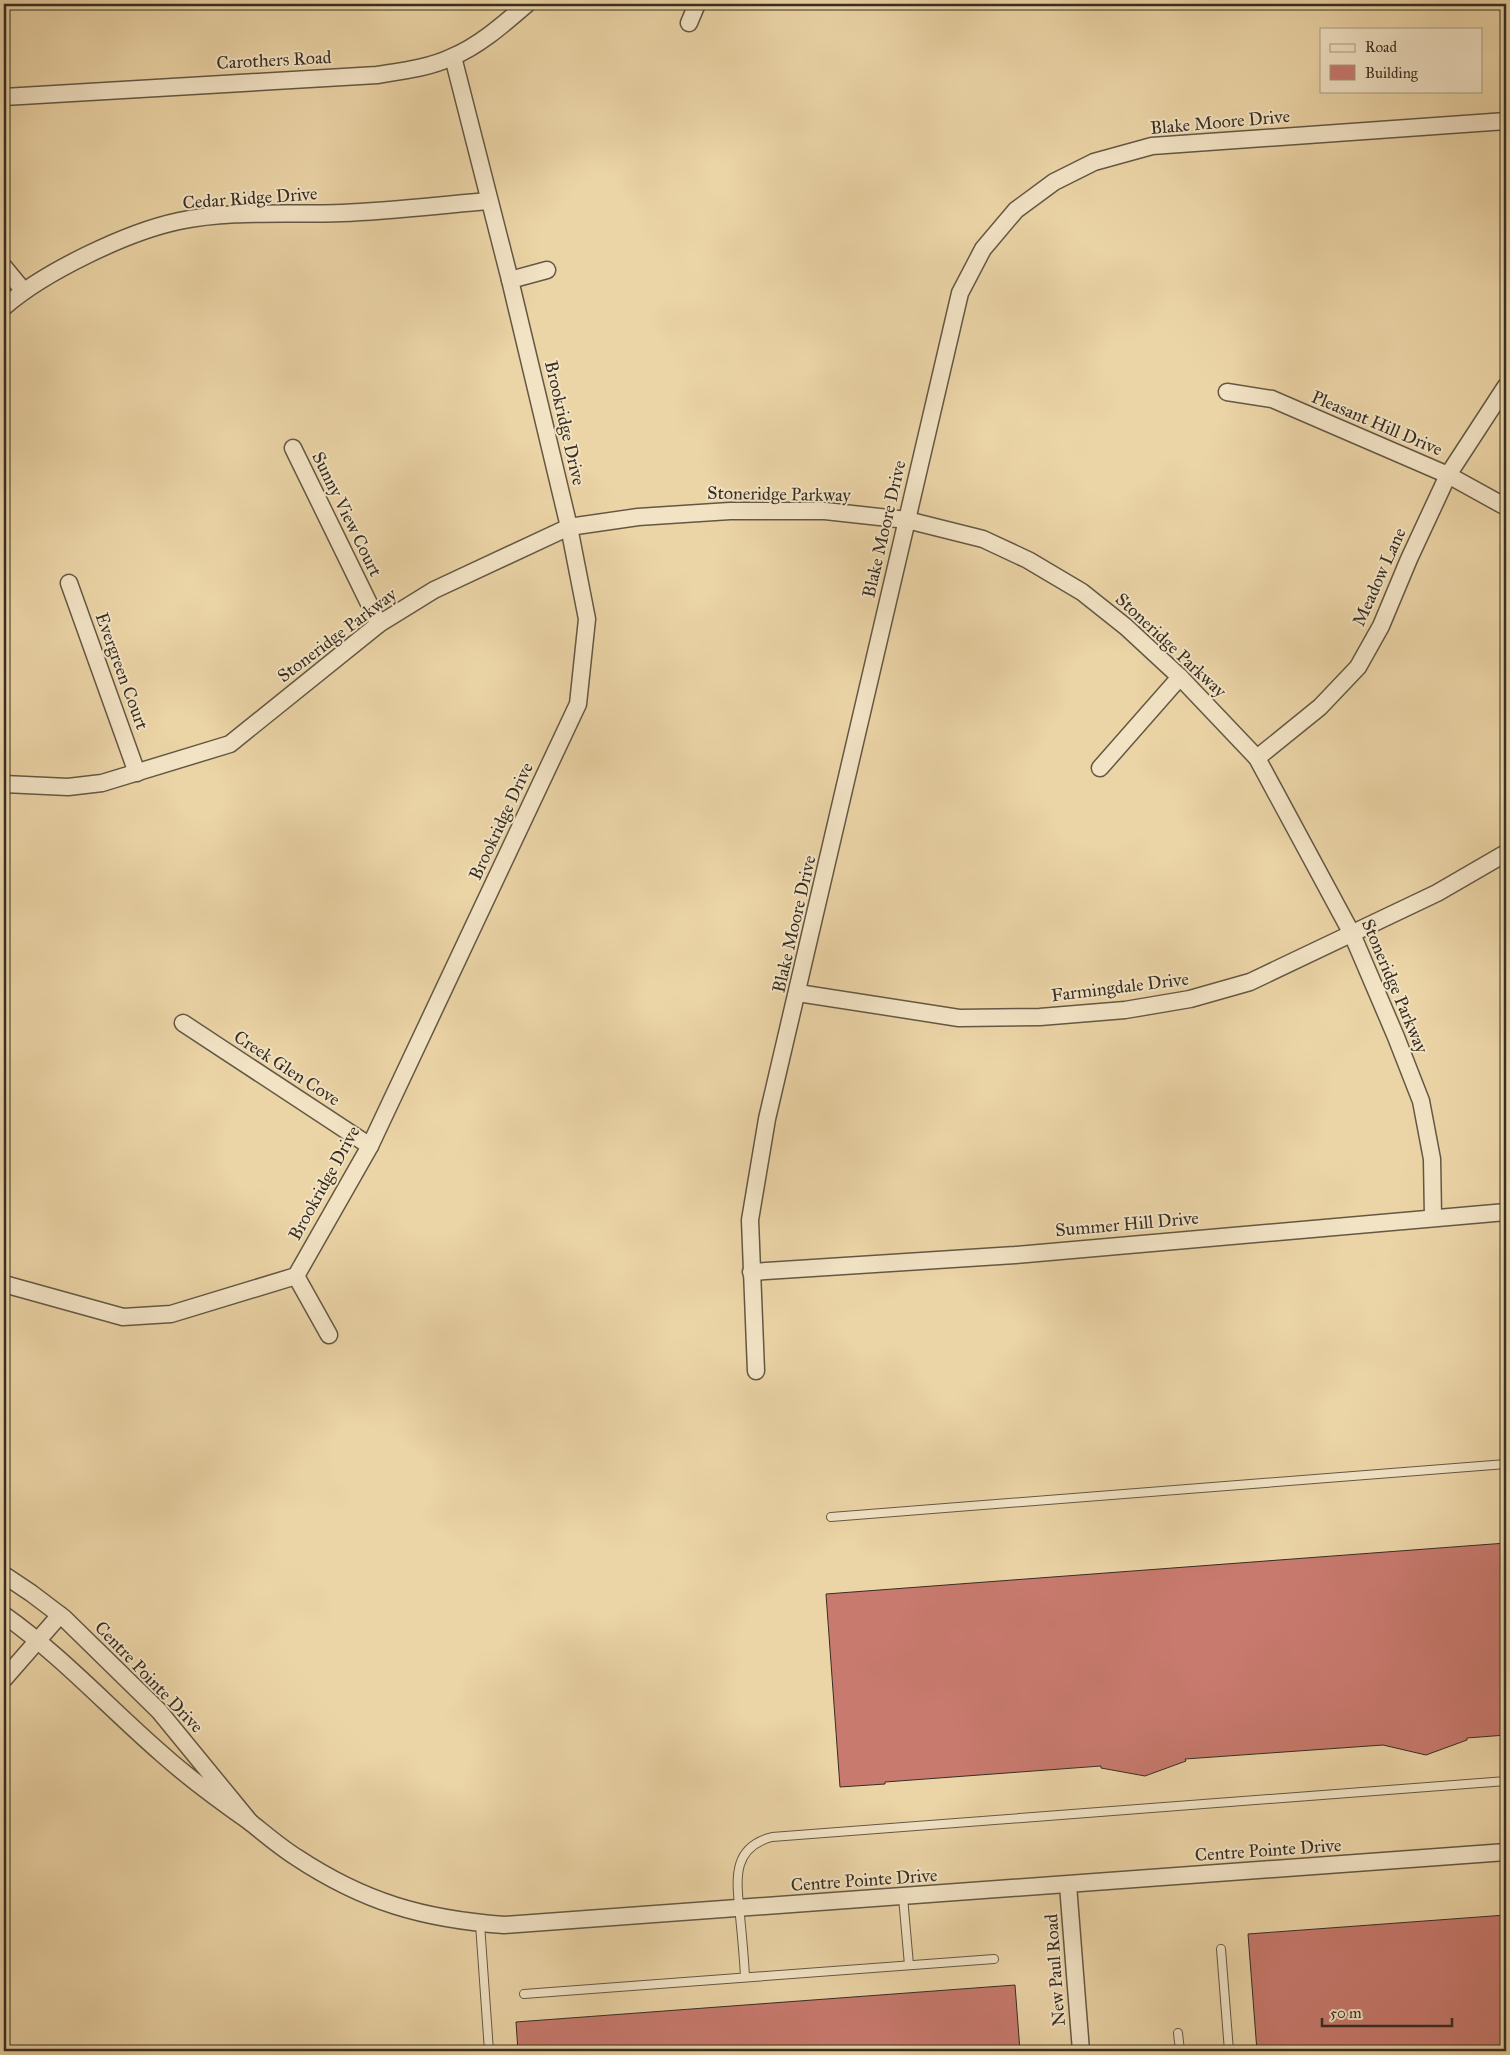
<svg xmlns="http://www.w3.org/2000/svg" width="1510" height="2055" font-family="'IM FELL Great Primer',serif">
<rect width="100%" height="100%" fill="#ebd4a6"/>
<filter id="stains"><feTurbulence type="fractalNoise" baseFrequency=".004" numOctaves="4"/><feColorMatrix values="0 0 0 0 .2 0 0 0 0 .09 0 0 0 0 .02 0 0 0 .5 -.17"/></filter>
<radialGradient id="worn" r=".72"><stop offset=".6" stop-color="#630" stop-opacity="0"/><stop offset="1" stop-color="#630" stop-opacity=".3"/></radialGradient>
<g fill="#c87a6e" stroke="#372e23">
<path d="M1506,1543V1735L1467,1738V1740L1426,1755L1383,1745L1185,1759L1186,1761L1145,1776L1101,1768V1766L885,1782V1784L840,1787L826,1594Z"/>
<path d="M1506,1915V2051H1257L1248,1934Z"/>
<path d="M1015,1985L1020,2051H518L516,2022Z"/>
</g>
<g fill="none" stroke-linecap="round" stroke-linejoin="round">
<defs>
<g id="service">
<path d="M831,1517L1506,1464"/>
<path d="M903,1897L909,1965"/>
<path d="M480,1924L489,2051"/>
<path d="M1221,1949L1229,2051"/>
<path d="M745,1977C744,1957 742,1936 740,1916C737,1882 730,1848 772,1837L1506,1781"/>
<path d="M524,1994L994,1959"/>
<path d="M1178,2033L1180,2051"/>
</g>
<g id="minor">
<path d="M689,23L697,4"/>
<path d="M4,97L377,75C402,71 429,68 452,57C479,46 505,23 527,4"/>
<path d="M4,267L23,290"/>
<path d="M510,280L547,270"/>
<path d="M4,307C44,272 127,232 179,221C232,210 288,215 342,213C391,211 440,205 489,201"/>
<path d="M1227,392L1272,399L1448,475L1506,507"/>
<path d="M293,448L379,624"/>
<path d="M69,583L137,773"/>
<path d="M1257,758L1320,707L1358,667L1381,626L1409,559L1448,475L1506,386"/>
<path d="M1100,768L1180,677"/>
<path d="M4,784L68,787L102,783L230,744L379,624L434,590L569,527L638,517L730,511H825L907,520L983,539L1028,560L1082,592L1126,627L1180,677L1257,758L1352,934L1396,1037L1421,1101L1432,1159L1433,1217"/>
<path d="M798,993L959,1018L1040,1017L1125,1010L1190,999L1250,982L1437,893L1506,853"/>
<path d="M183,1023L370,1146"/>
<path d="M751,1272L1015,1255L1506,1212"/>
<path d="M296,1276L329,1335"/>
<path d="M4,1284L123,1317L171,1314L296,1276L370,1146L578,704L587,619L569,527L510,280L453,57"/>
<path d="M756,1371L750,1220L767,1119L960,293L983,249L1016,210L1054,182L1094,162L1152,146L1506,121"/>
<path d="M4,1575L31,1593L64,1618L159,1711L250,1822C220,1801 190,1779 162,1754C109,1708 62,1656 4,1615"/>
<path d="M4,1679L60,1615"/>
<path d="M250,1822C265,1834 280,1847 296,1857C364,1902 423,1919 504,1925L1506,1852"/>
<path d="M1068,1885L1081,2051"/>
</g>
</defs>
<use href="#service" stroke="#645844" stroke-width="10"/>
<use href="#minor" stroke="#645844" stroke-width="19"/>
<use href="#service" stroke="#f2e3c5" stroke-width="8"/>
<use href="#minor" stroke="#f2e3c5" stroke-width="16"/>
</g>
<g text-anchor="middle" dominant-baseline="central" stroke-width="4" stroke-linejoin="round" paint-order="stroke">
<g font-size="18" fill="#372e23" stroke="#f2e3c5">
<text transform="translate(274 60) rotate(-3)">Carothers Road</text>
<text transform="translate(1220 122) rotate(-5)">Blake Moore Drive</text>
<text transform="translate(250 198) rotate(-4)">Cedar Ridge Drive</text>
<text transform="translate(565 423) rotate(77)">Brookridge Drive</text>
<text transform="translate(1377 423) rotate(23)">Pleasant Hill Drive</text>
<text transform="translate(779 494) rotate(1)">Stoneridge Parkway</text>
<text transform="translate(347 514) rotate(64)">Sunny View Court</text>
<text transform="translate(884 529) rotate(-77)">Blake Moore Drive</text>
<text transform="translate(1379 577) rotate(-66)">Meadow Lane</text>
<text transform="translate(337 635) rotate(-37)">Stoneridge Parkway</text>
<text transform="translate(1171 645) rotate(43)">Stoneridge Parkway</text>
<text transform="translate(122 671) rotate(70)">Evergreen Court</text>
<text transform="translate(501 821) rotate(-65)">Brookridge Drive</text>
<text transform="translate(794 924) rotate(-77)">Blake Moore Drive</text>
<text transform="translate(1395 986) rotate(67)">Stoneridge Parkway</text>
<text transform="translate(1120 987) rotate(-7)">Farmingdale Drive</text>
<text transform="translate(287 1068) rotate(33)">Creek Glen Cove</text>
<text transform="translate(324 1183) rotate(-61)">Brookridge Drive</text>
<text transform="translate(1127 1224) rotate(-5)">Summer Hill Drive</text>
<text transform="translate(149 1677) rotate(46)">Centre Pointe Drive</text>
<text transform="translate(1268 1850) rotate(-4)">Centre Pointe Drive</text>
<text transform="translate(864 1880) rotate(-4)">Centre Pointe Drive</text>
<text transform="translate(1055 1970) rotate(-94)">New Paul Road</text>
</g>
</g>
<rect width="1510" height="2055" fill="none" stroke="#ebd4a6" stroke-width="20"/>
<rect x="5" y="5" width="1500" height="2045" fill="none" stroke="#372e23" stroke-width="2.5"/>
<rect x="10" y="10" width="1490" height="2035" fill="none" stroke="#372e23"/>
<rect x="1320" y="28" width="162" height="65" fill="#f2e3c5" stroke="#a79b84"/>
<rect x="1330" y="44" width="25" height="8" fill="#f2e3c5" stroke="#a79b84"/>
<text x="1365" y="52" font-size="15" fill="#372e23">Road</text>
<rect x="1330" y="65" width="25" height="15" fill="#c87a6e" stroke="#a79b84"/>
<text x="1365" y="78" font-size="15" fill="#372e23">Building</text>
<path d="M1322 2018v8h130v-8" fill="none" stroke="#372e23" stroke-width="2.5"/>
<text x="1330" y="2018" font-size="15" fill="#372e23" stroke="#f2e3c5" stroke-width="4" paint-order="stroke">50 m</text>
<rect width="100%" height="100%" filter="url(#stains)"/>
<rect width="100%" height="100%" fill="url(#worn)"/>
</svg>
